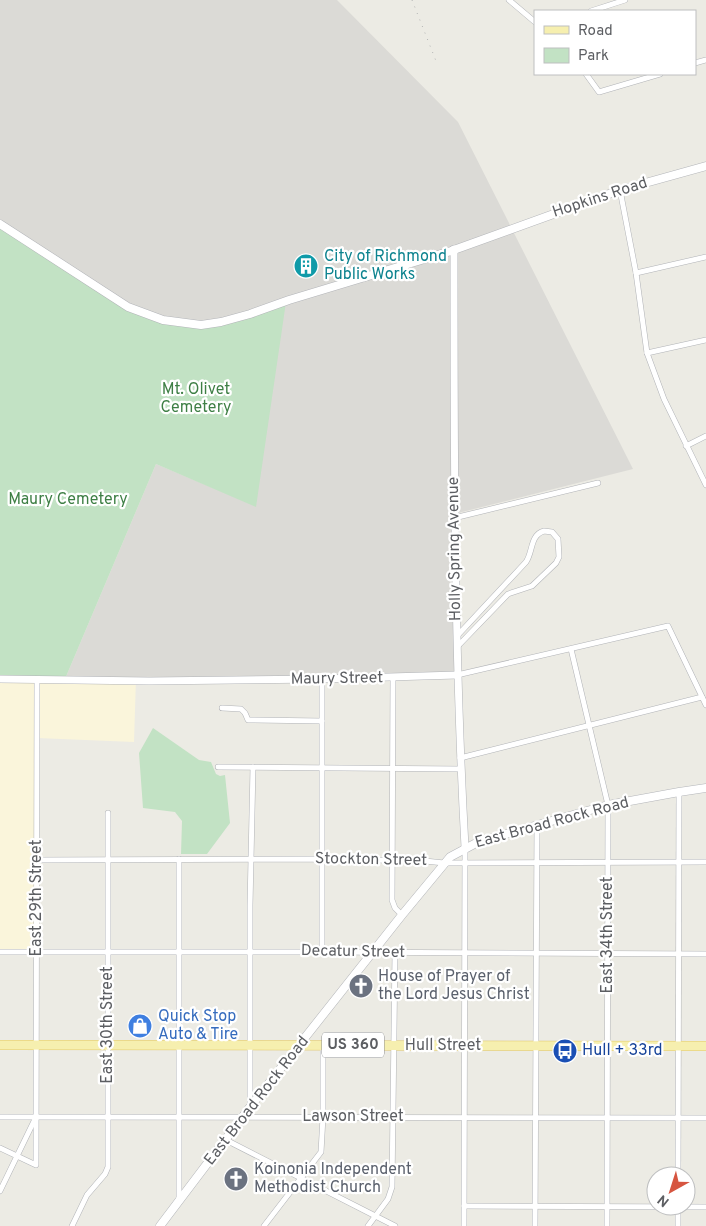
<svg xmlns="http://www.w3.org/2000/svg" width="706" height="1226" font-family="Overpass,sans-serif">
<rect width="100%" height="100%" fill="#ecebe4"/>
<path fill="#faf5db" d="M136,678L134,742L37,738V951H0V679Z"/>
<path fill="#dbdad6" d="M0,0H337L458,122L633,469L454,514L458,675L65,679L156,464L256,506L198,324L173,321L126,305L0,227Z"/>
<g fill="#c2e2c4">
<path d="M0,227L104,293L149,315L198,324L286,302L256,507L156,464L65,679H0Z"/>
<path d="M153,728L199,760L211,762L216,774L220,776L225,775L230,823L207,854H181L182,821L175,812L143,808L139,753Z"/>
</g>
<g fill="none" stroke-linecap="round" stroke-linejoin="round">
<defs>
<g id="minor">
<path d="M509,0L535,22"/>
<path d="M591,11L625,0"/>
<path d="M695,63L706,60"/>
<path d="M586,74L599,92L660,74"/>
<path d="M620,190L636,273L647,353L664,399L706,485"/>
<path d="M636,273L706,257"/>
<path d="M647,353L706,340"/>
<path d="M686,446L706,436"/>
<path d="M454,518L598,483"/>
<path d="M457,636L526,562C533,552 530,535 544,531L552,532L558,539L559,557L556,563L532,586L508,594L457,647"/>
<path d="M571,649L608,805L607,1226"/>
<path d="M457,675L668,626L706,705"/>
<path d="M393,678L392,900L395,908L402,915"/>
<path d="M222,708L241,709L245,713L248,720L322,721"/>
<path d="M460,758L702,697"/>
<path d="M218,767L461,769"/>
<path d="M179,859V1200"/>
<path d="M37,860L321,859L425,861L444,863L706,862"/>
<path d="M0,952H322L706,954"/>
<path d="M322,952V679"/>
<path d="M250,1107V905L253,767"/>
<path d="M0,1117L706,1118"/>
<path d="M226,1140L395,1226"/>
<path d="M0,1148L36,1165L37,679"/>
<path d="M678,1176L679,792"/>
<path d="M0,1191L35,1119"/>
<path d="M464,1206L706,1207"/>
<path d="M72,1226L87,1195L105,1174L108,1167V813"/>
<path d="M264,1226L321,1152L323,1117V1045"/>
<path d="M368,1226L388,1199L392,1187L395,953"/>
<path d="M464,1226L465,847"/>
<path d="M535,1226L537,825"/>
<path d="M678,1226V1206"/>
</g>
<g id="tertiary">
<path d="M454,249C454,449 454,648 465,847"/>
<path d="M0,679L149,681L322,679L457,675"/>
</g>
<g id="secondary">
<path d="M0,224L128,307L163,320L201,325L221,322L250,314L289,300L451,251L620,190L706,166"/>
<path d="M160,1226L250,1107L402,915L450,857L478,842L608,805L679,792L706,788"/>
</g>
<path id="primary" d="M0,1045L706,1046"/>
</defs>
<use href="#minor" stroke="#b1b3b7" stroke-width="6"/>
<use href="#tertiary" stroke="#b1b3b7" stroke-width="8"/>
<use href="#secondary" stroke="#b3b5b9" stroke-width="9"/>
<use href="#primary" stroke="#e2c767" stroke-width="10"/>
<use href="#minor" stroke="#fff" stroke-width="5"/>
<use href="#tertiary" stroke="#fff" stroke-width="7"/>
<use href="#secondary" stroke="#fff" stroke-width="8"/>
<use href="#primary" stroke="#f6efaf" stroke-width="9"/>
<path stroke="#b3b4b4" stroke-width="1" stroke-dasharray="1 6" stroke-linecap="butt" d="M412,0L436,61"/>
</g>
<defs>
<symbol id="building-disc" viewBox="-11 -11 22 22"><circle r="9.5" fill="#0f9aa8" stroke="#fff"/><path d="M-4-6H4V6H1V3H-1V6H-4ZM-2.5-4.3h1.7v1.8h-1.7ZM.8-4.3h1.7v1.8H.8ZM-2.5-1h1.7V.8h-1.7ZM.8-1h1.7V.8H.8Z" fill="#fff"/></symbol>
<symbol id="church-disc" viewBox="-11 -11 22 22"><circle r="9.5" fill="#6b7280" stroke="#fff"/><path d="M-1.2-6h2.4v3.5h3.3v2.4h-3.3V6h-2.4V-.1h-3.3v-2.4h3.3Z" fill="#fff"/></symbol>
<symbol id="shop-disc" viewBox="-11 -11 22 22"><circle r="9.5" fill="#3f7fe0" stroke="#fff"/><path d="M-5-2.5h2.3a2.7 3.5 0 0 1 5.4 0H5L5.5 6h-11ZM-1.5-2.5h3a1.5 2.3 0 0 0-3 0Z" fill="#fff"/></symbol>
<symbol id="bus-disc" viewBox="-11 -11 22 22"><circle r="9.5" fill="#1a4fb4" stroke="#fff"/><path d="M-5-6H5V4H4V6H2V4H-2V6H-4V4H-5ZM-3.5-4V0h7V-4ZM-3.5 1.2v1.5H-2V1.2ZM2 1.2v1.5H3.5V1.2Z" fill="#fff"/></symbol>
</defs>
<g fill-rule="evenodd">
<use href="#building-disc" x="292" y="252" width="28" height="28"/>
<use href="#church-disc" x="347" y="972" width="28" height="28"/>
<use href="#shop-disc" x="126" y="1012" width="28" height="28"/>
<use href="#bus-disc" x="551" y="1037" width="28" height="28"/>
<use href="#church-disc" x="222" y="1165" width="28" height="28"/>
</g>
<g text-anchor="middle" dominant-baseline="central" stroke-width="4.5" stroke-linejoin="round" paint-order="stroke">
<rect fill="#fff" stroke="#8d8e91" stroke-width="1" x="322" y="1032.5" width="62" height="25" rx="4"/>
<g font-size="15" font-weight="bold" fill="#5c5e62">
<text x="353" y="1045">US 360</text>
</g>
<g font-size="16" fill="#5c5e62" stroke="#fff">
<text transform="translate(600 198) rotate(-18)">Hopkins Road</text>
<text transform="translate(455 549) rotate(-91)">Holly Spring Avenue</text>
<text transform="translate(337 679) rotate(-1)">Maury Street</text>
<text transform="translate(552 823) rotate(-15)">East Broad Rock Road</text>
<text transform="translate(371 860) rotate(1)">Stockton Street</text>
<text transform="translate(37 898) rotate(-90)">East 29th Street</text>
<text transform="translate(608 935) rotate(-90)">East 34th Street</text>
<text transform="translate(353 952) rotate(1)">Decatur Street</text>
<text transform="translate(108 1025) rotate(-90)">East 30th Street</text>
<text x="443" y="1046">Hull Street</text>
<text transform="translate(257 1101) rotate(-52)">East Broad Rock Road</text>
<text x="353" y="1117">Lawson Street</text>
</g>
<g font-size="16" fill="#0d838f" stroke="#fff" text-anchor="start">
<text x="324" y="257">City of Richmond<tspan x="324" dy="18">Public Works</tspan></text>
</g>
<g font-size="16" fill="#3e7f45" stroke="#fff">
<text x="196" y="390">Mt. Olivet<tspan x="196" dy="18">Cemetery</tspan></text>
<text x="68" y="500">Maury Cemetery</text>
</g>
<g font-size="16" fill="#5b616d" stroke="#fff" text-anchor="start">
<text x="378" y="977">House of Prayer of<tspan x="378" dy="18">the Lord Jesus Christ</tspan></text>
<text x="254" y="1170">Koinonia Independent<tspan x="254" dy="18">Methodist Church</tspan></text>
</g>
<g font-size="16" fill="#366cbe" stroke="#fff" text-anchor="start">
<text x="158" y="1017">Quick Stop<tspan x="158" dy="18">Auto &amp; Tire</tspan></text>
</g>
<g font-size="16" fill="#164399" stroke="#fff" text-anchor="start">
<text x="582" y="1051">Hull + 33rd</text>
</g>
</g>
<rect x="534" y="10" width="162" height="65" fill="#ffffff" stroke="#bebfc0"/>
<rect x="544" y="26" width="25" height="8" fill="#f6efaf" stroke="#bebfc0"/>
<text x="578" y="35" font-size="15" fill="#5c5e62">Road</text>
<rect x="544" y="48" width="25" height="15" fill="#c2e2c4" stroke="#bebfc0"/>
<text x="578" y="60" font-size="15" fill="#5c5e62">Park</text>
<g transform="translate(671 1191) rotate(219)"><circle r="24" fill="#ffffff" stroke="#bebfc0"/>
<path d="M0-4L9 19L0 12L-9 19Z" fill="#d65540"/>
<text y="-8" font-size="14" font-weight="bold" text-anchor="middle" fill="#5c5e62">N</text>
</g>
</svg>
